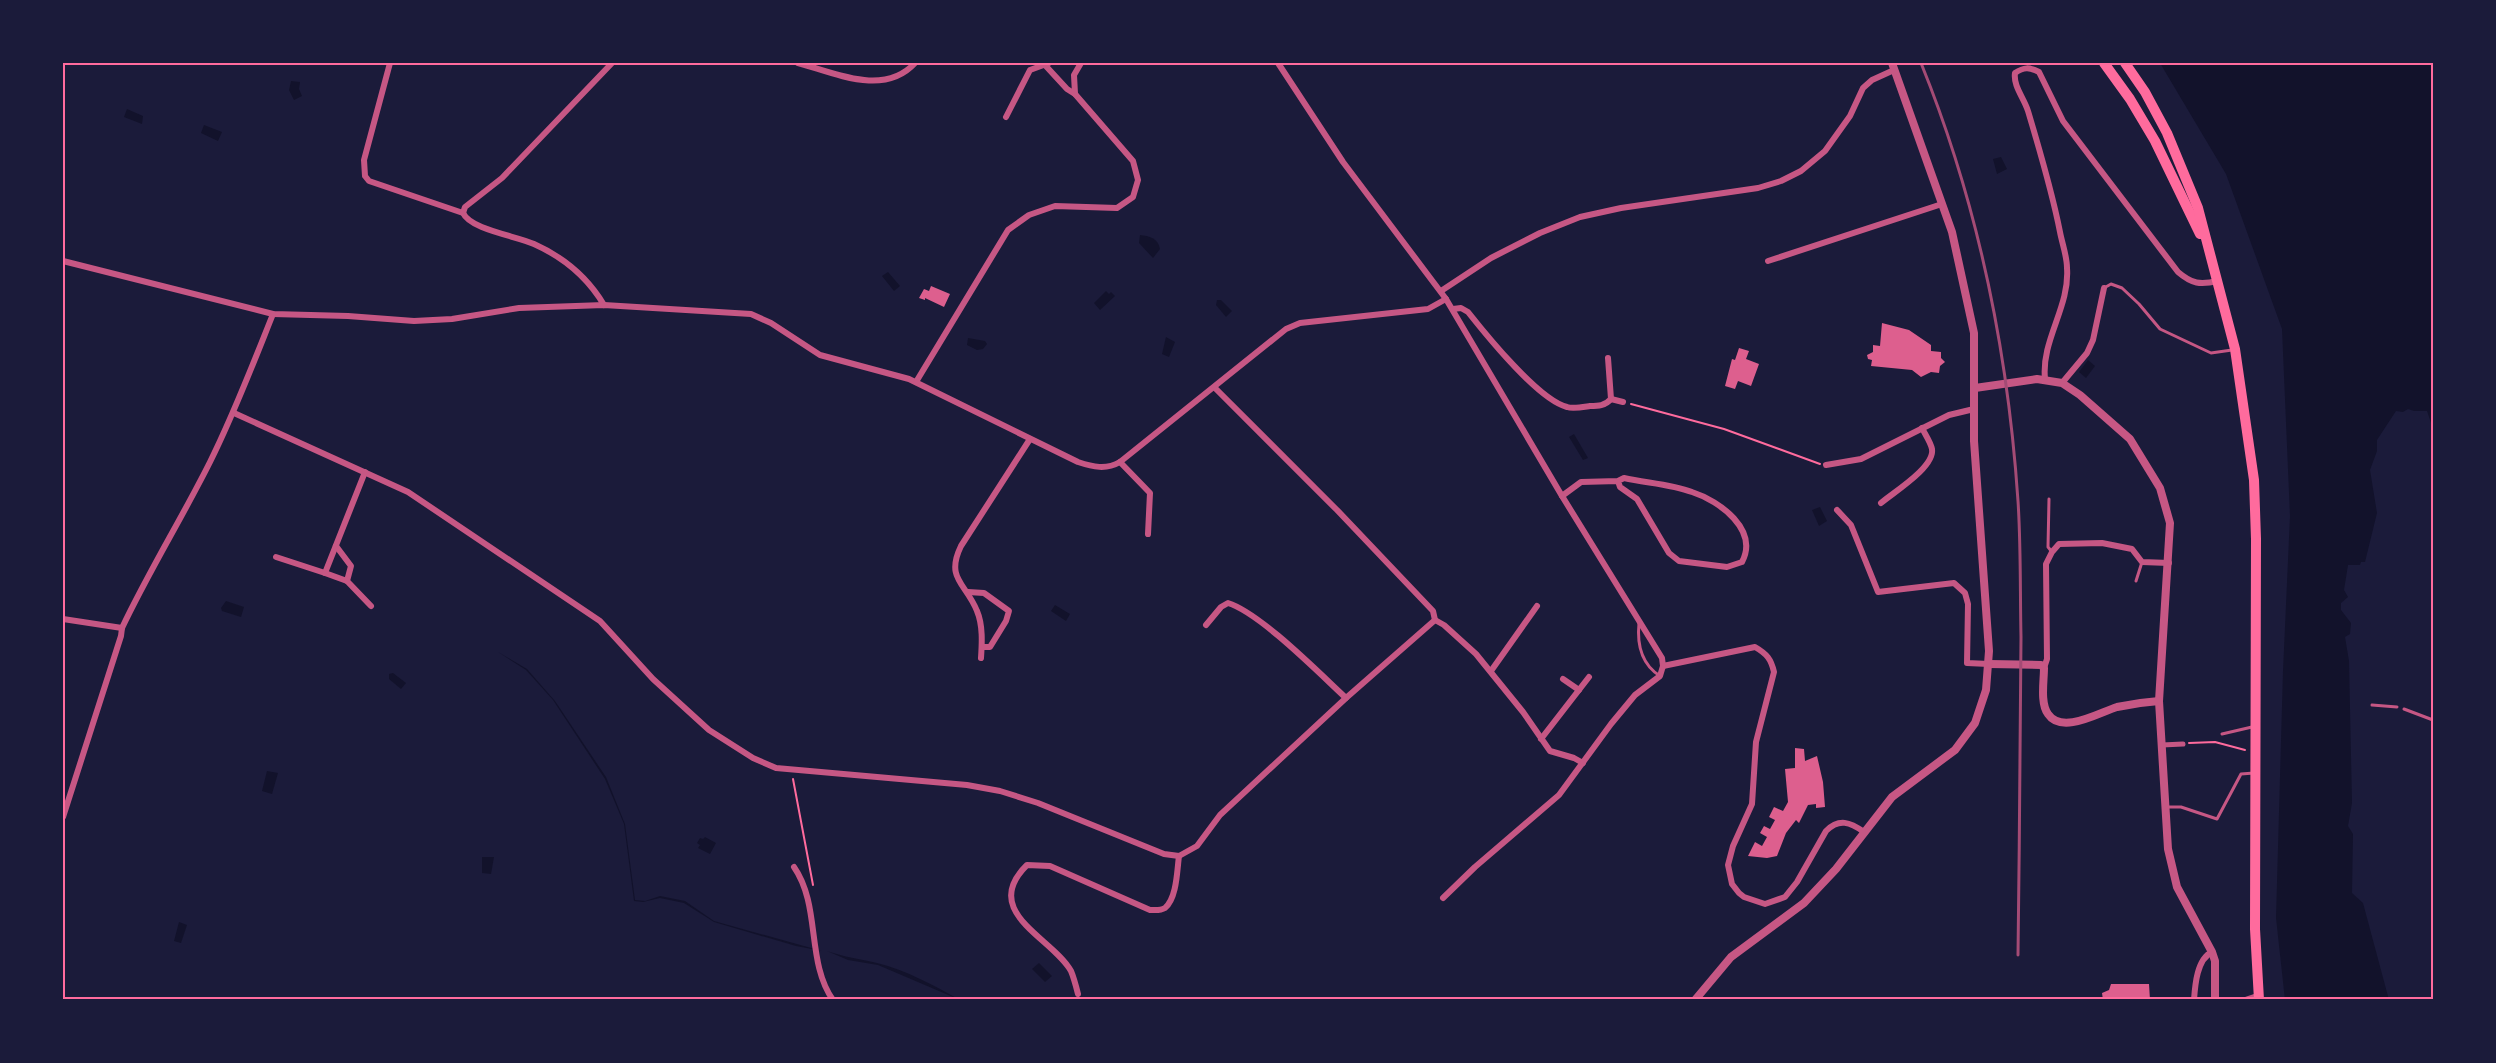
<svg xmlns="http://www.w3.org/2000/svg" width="2496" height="1063" font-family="'Work Sans',sans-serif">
<rect width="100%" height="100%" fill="#1b1b3a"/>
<g fill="#12122b">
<path d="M2160,63H2433V429L2427,411H2414L2408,409L2403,412L2396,411L2377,440V451L2370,470L2377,513L2365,562H2361L2360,565H2348L2344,590L2348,597L2341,603V610L2351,623L2350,634L2345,637L2349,661L2352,803L2348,826L2353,834L2352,893L2363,903L2389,1000H2285L2276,918L2283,671L2290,516L2282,329L2226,174Z"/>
<path d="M291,81L300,82L299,89L302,96L294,100L289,90Z"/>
<path d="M127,109L143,116L142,124L124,117Z"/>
<path d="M204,125L222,132L218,141L201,133Z"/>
<path d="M2001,157L2007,169L1997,174L1993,159Z"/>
<path d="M1140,235C1149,236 1158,238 1160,249L1153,258L1139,243Z"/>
<path d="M888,272L900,286L894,291L882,276Z"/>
<path d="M1106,291L1109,294L1111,292L1115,296L1100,310L1094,303Z"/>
<path d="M1217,300H1221L1232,311L1226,317L1216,305Z"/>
<path d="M1166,337L1175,342L1169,357L1162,354Z"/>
<path d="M968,338L985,341L987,344L983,349L977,350L967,345Z"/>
<path d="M2088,360L2095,366L2086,378L2079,372Z"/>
<path d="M1574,434L1588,458L1583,460L1569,437Z"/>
<path d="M1820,507L1827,521L1819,526L1812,510Z"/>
<path d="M226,601L244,607L241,617L222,611L221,608Z"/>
<path d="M1055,605L1070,614L1066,621L1051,611Z"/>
<path d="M498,652L527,669L555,701L606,777L625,824L635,900L645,901L660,896L685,901L714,921L822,951L796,946L714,922L684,903L660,898L643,902L634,901L624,824L605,779L553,700L526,670Z"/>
<path d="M393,673L406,683L401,689L389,679V674Z"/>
<path d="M267,771L278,773L272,794L262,791Z"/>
<path d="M705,837L716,843L710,854L698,848L700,845L697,843L700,838L703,839Z"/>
<path d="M482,857H494L491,874L482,873Z"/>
<path d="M179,922L187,925L181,943L174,941Z"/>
<path d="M827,951C844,957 860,959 877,963C906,970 935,986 960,1000L878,965L848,960Z"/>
<path d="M1039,963L1052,976L1045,982L1032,969Z"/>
</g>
<g fill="#dd5f8e">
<path d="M931,286L950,294L944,307L925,298V300L919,298L924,289L929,291Z"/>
<path d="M1882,323L1909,330L1931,345V351L1941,352V358L1945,362L1940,366L1939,373L1931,372L1921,377L1912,370L1871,366L1872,360L1868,359L1867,355L1873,352V345L1880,346Z"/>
<path d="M1739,348L1749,351L1746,359L1759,364L1751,386L1738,381L1735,389L1725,386L1732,359L1735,360Z"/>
<path d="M1795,748L1804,749L1805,761L1817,756L1823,782L1825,807L1816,808V804L1808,805L1799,823L1796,820L1786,833L1777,856L1767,858L1748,856L1755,842L1762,846L1767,837L1760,833L1764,826L1770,829L1775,820L1769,817L1774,807L1783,811L1788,802L1785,769L1795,768Z"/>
<path d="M2111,984H2149L2150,1000H2103L2102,993L2109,990Z"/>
</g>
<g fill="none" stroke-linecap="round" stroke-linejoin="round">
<g stroke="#ff6b9d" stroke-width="2">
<path d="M1631,404L1724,429L1820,464"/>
<path d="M2189,743L2215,742L2245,750"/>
<path d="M793,779L813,885"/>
</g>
<g stroke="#c65784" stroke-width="3">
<path d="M2104,288L2111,284L2122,288L2139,304L2160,329L2211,353L2232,350"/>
<path d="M2049,499L2048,547L2052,552"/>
<path d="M2136,581L2142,562"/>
<path d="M1639,623C1637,643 1641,664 1660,676"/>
<path d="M2372,705L2397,707"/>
<path d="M2404,709L2433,720"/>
<path d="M2222,734L2252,727"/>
<path d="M2167,807H2181L2217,819L2241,774L2254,773"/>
<path d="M2241,1000L2256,995"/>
</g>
<path stroke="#c65784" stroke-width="5" d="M2162,745L2183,744"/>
<g stroke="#c65784" stroke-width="6">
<path d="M390,63L364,160L365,176L369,181L463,213C471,230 517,236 534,244C563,257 588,278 604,305"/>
<path d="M798,63C835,73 884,97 915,63"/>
<path d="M1278,63L1343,162L1446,299L1562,496L1662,658L1663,666"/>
<path d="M1044,64L1067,89L1075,94"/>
<path d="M1006,117L1030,70L1049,63"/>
<path d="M463,213L465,207L502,178L612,63"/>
<path d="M63,261L273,314L348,316L414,321L452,319L519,308L604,305L751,314L771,323L820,355L909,379L1078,462C1093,467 1106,470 1120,462L1286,329L1300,323L1428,309L1446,299"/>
<path d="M1768,261L1942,204"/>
<path d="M1441,291L1491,258L1540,233L1580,217L1621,208L1758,188L1781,181L1801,171L1825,151L1850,116L1863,88L1872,80L1894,70"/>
<path d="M1453,309L1461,308L1468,312C1487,336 1539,400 1567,407C1573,409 1583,407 1590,406C1598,406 1605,406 1611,399L1608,358"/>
<path d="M2045,379C2041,340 2070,307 2067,268C2067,256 2062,243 2060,232C2052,191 2040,151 2028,111C2024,98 2013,86 2015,73C2024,67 2029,67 2039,72L2063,121L2178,272C2192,284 2200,285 2218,281"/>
<path d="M916,382L1008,230L1029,215L1055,206L1117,208L1133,197L1138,180L1133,161L1075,94L1074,75L1081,63"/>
<path d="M2062,383L2087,353L2093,340L2104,288"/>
<path d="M1215,388L1337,510L1433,611L1435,620"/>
<path d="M1611,399L1623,402"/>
<path d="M234,413L408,492L600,621L653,679L709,730L753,758L776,768L967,785L1000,791L1038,803L1164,854L1179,856L1197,846L1220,815L1346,698L1435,620"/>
<path d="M1120,462L1150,493L1148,534"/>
<path d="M1826,465L1861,459L1949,415L1974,409"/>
<path d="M1562,496L1581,482L1618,481L1624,478C1646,483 1671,484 1692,492C1720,501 1759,530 1742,562L1727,567L1679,561L1669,553L1637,499L1620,487L1618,481"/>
<path d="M1881,503C1894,492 1935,467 1932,449C1931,443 1925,434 1922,428"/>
<path d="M1837,510L1851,525L1878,592L1954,583L1965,593L1968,604L1967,663L1989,664"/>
<path d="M336,546L351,566L347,581L371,606"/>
<path d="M276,557L325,573L365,472"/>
<path d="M325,573L347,581"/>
<path d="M968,592L984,593L1009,611L1006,621L990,647H982"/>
<path d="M63,619L122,628"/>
<path d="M1435,620L1444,625L1476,654L1523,712L1550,751L1574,758L1583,763"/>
<path d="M1206,625L1221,607L1228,603C1260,613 1319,673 1346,698"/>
<path d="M981,658C982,643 983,625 977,611C966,583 945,579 961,546L1030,439"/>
<path d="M1663,666L1755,647C1767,654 1771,659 1774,672L1756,742L1752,804L1733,846L1728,865L1732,884L1739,893L1744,897L1765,904L1785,897L1797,882L1826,831C1839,818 1850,822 1864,832"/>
<path d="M2044,668L2047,659L2046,564L2052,552L2059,544L2102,543L2132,549L2142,562L2169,563"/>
<path d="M1491,671L1537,606"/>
<path d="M1563,679L1579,690"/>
<path d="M1541,739L1589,677"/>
<path d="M63,817L121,636L122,628C149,571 182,518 210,462C234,414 253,364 273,314"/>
<path d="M794,867C821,906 806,962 833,1000"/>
<path d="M1443,898L1475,867L1559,795L1611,724L1635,695L1660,676L1663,666"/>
<path d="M1078,994C1076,986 1074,978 1071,971C1053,938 979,912 1027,865L1050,866L1150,910C1155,910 1160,911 1165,908C1177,898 1177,870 1179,856"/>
<path d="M2194,1000C2195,985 2197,959 2212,952"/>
</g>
<g stroke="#c65784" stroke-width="8">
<path d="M1975,388L2037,379L2062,383L2080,395L2130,439L2160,488L2170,523L2159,701L2168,849L2177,887L2212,952L2215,961V1000"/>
<path d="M1989,664L2041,665L2044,668C2044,681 2040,703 2048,714C2062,735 2100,712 2117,707C2131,704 2145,702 2159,701"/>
<path d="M1695,1000L1731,957L1804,903L1836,869L1892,797L1955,750L1975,723L1986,690L1989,651L1974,441V333L1952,232L1892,63"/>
</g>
<g stroke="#ff6b9d" stroke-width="10">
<path d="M2104,63L2130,99L2155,141L2200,234"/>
<path d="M2125,63L2145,92L2167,133L2198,208L2235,349L2254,480L2256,539L2255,929L2259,1000"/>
</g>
<path stroke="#a44b75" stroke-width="3" d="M1921,63C1977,201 2008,352 2018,501C2021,546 2020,592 2021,637C2021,743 2019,849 2018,955"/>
</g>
<rect width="2496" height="1063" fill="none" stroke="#1b1b3a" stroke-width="129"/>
<rect x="64" y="64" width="2368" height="934" fill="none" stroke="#ff6b9d" stroke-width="2"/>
</svg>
